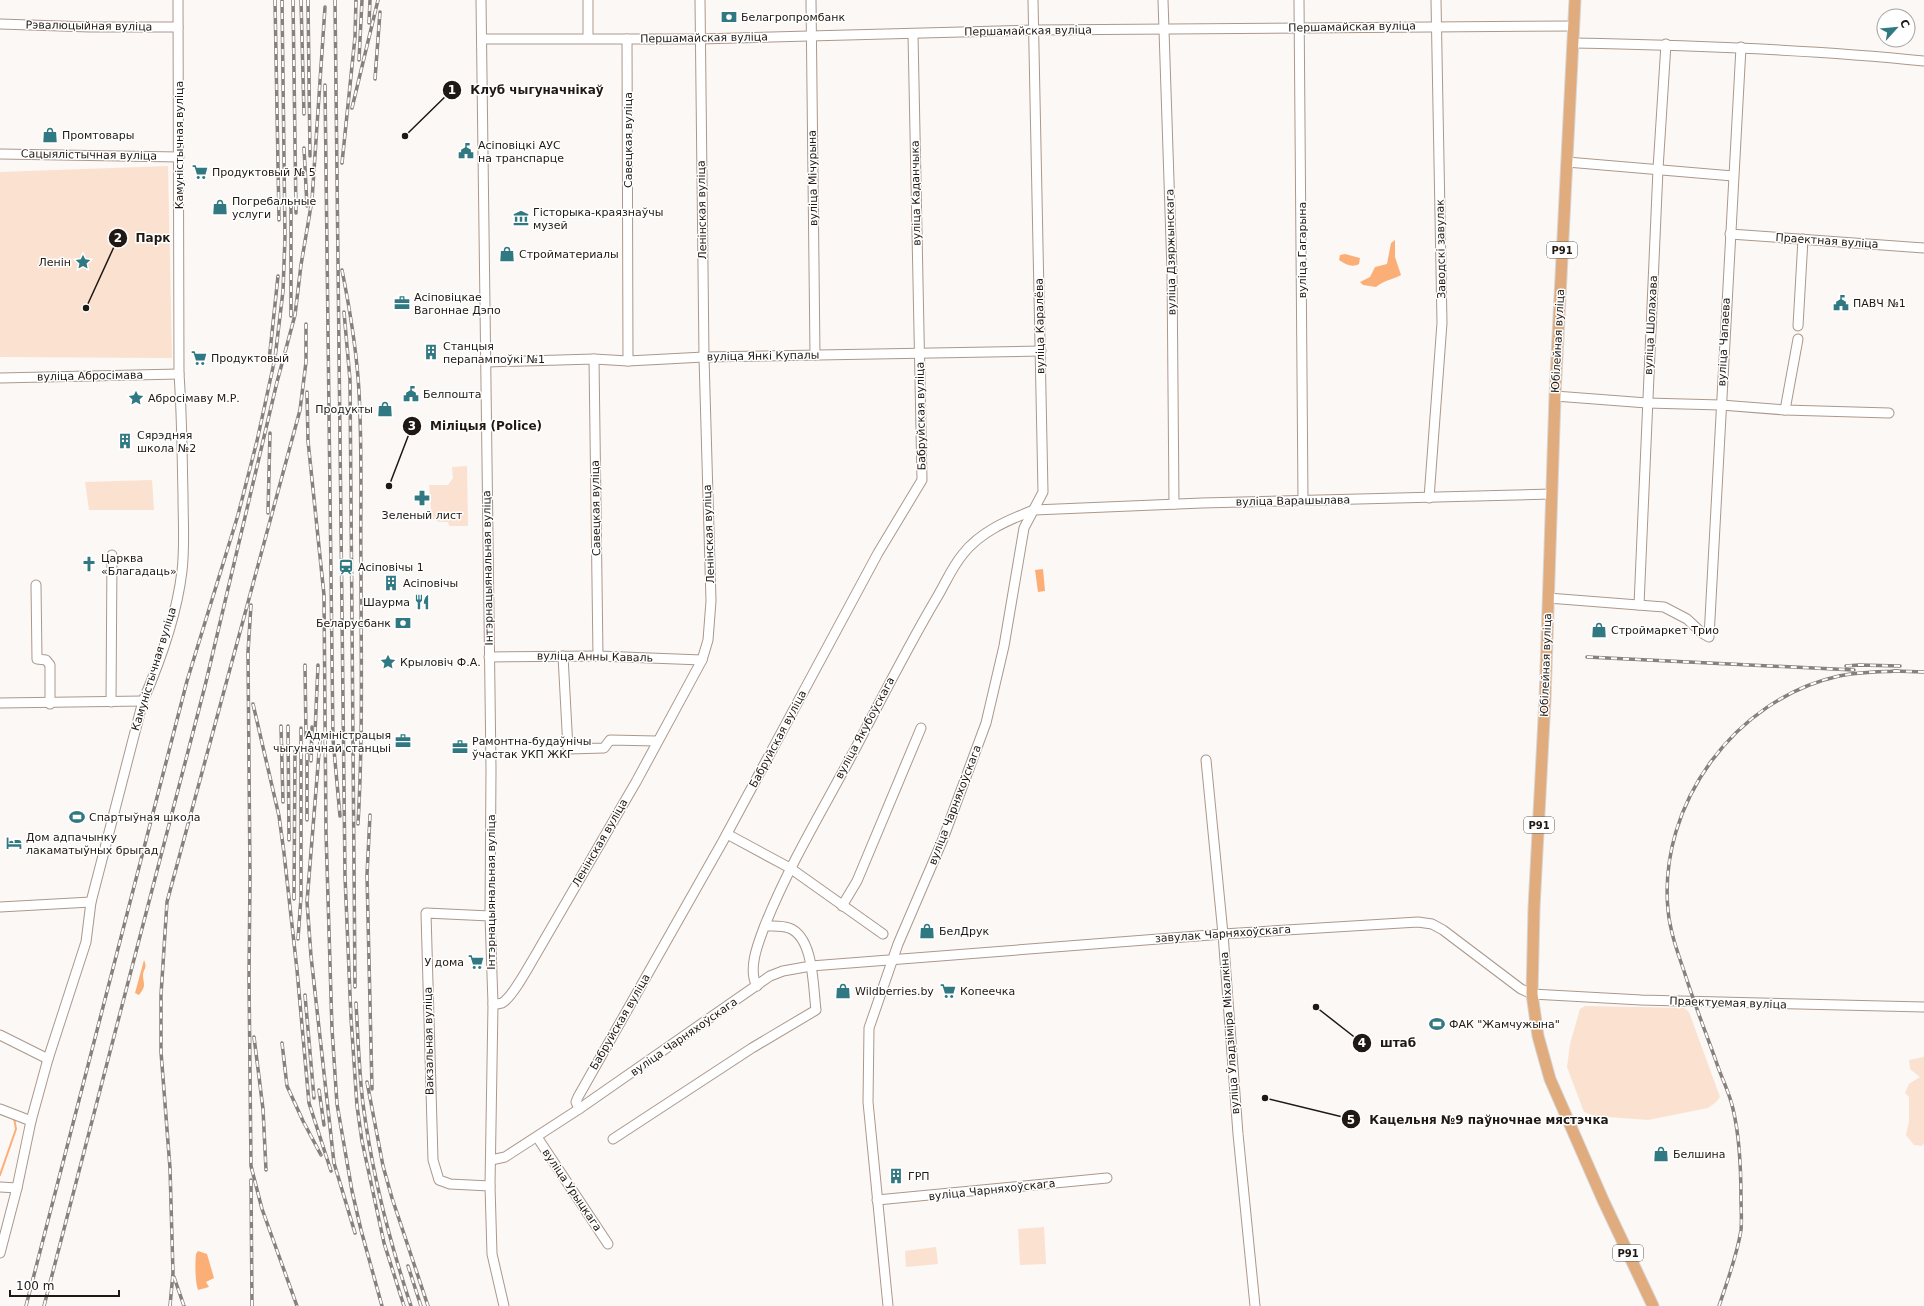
<svg xmlns="http://www.w3.org/2000/svg" width="1924" height="1306" font-family="'DejaVu Sans',sans-serif">
<rect width="100%" height="100%" fill="#fcf8f5"/>
<g fill="#fbe1cf">
<path d="M168,166L172,358L0,357V172Z"/>
<path d="M467,466L468,526H449L448,522H439L432,518L429,485H448L453,478L452,467Z"/>
<path d="M152,480L154,510H89L85,482Z"/>
<path d="M1585,1006L1684,1008L1689,1012L1720,1097L1716,1102L1708,1108L1648,1120L1595,1116L1584,1112L1567,1067L1570,1044L1580,1009Z"/>
<path d="M1924,1057V1143L1922,1146L1914,1145L1906,1135L1909,1121V1097L1905,1093L1909,1084L1920,1077L1910,1069L1909,1060Z"/>
<path d="M1044,1227L1046,1264L1020,1265L1018,1229Z"/>
<path d="M936,1247L938,1264L906,1267L905,1251Z"/>
</g>
<g fill="#fbaf76">
<path d="M1395,240V257L1401,275C1392,280 1384,280 1376,287L1363,285L1360,282L1370,277L1375,267L1387,264L1391,243Z"/>
<path d="M1345,254L1360,258L1359,264C1352,268 1345,264 1339,260L1340,255Z"/>
<path d="M1043,569L1045,591L1038,592L1035,570Z"/>
<path d="M144,960C148,969 143,968 143,976C144,986 146,986 139,995L135,993Z"/>
<path d="M198,1251L207,1254L214,1278L206,1282L209,1287L198,1290C195,1281 195,1264 196,1254Z"/>
</g>
<g fill="none" stroke-linecap="round" stroke-linejoin="round">
<path stroke="#fbaf76" stroke-width="2" d="M0,1175L16,1129L14,1118"/>
<defs>
<g id="minor">
<path d="M481,0L491,769L490,916L493,1004L490,1186L492,1254L504,1306"/>
<path d="M588,0V38"/>
<path d="M811,0L815,355"/>
<path d="M1163,0L1172,271L1174,504"/>
<path d="M1299,0L1303,500"/>
<path d="M0,24L90,27H178"/>
<path d="M482,39H700L1034,30L1574,26"/>
<path d="M627,39L628,361"/>
<path d="M1573,43C1690,45 1807,49 1924,61"/>
<path d="M0,154L179,157"/>
<path d="M1567,162L1733,176"/>
<path d="M1730,234L1924,248"/>
<path d="M1798,326L1803,239"/>
<path d="M594,359L598,656"/>
<path d="M486,362L594,359L628,361L704,357L1041,351"/>
<path d="M0,378L179,374"/>
<path d="M1555,396L1647,403L1721,405L1785,410L1889,413"/>
<path d="M1785,410L1798,339"/>
<path d="M1429,498L1442,323L1436,0"/>
<path d="M36,585L37,659L46,660L50,665V704"/>
<path d="M1548,598L1664,607L1687,619L1702,633L1709,637L1741,47"/>
<path d="M1639,605L1658,169L1666,44"/>
<path d="M563,656L568,749L604,748L610,740L656,741"/>
<path d="M489,657L598,656L702,660"/>
<path d="M111,702L112,555"/>
<path d="M0,703L143,701"/>
<path d="M1206,760L1223,934L1238,1134L1255,1306"/>
<path d="M727,834L790,868L883,934"/>
<path d="M842,906L857,881L921,728"/>
<path d="M0,907L91,902"/>
<path d="M757,986C747,969 759,941 765,925C792,858 830,798 863,734C887,688 910,643 936,599C945,584 952,567 963,554C980,532 1008,520 1034,510L1202,503L1552,494"/>
<path d="M493,1004C496,1004 499,1004 502,1003C512,998 529,966 535,956L636,782L702,660L708,640L711,601L704,357L700,0"/>
<path d="M0,1035L48,1059"/>
<path d="M0,1109L31,1121"/>
<path d="M579,1109L576,1102L578,1097L723,841L878,553L922,480L913,34"/>
<path d="M537,1137L608,1244"/>
<path d="M613,1139L752,1048L816,1010C813,987 814,937 789,928C782,925 772,926 765,926"/>
<path d="M491,1160L505,1157L579,1109L770,976L783,971L811,966L1223,934L1418,922L1432,924L1443,930L1521,989L1532,994L1641,1000L1924,1007"/>
<path d="M490,1186L450,1184L439,1180L433,1160L426,913L490,916"/>
<path d="M0,1187L17,1188"/>
<path d="M877,1200L1107,1178"/>
<path d="M0,1253L17,1188L31,1121L48,1059L86,942L91,902L143,701C160,662 177,613 182,571C185,546 183,520 183,495C182,455 182,415 179,374L178,0"/>
<path d="M888,1306L868,1102L869,1028L898,944L943,839L986,723L1004,646L1024,528L1043,492L1033,0"/>
</g>
<path id="major" d="M1575,0L1555,396L1545,700L1534,908L1532,994L1538,1036L1550,1079L1603,1200L1653,1306"/>
</defs>
<use href="#minor" stroke="#ab988c" stroke-width="11"/>
<use href="#major" stroke="#d7d5d5" stroke-width="13"/>
<use href="#minor" stroke="#fff" stroke-width="9"/>
<use href="#major" stroke="#e1ac7d" stroke-width="11"/>
<defs>
<g id="rail">
<path d="M275,0L279,220"/>
<path d="M293,0L296,213"/>
<path d="M301,0L304,114"/>
<path d="M308,0L310,156"/>
<path d="M335,0L345,876L351,1018L357,1106L362,1141L384,1243L404,1306"/>
<path d="M369,23L370,0"/>
<path d="M359,60L362,0"/>
<path d="M375,79L380,12"/>
<path d="M325,85L333,739L340,816"/>
<path d="M352,108L378,0"/>
<path d="M304,148L307,206"/>
<path d="M342,163L355,37L356,0"/>
<path d="M342,270C349,305 355,341 358,377C363,440 360,504 361,567C361,653 363,739 358,824"/>
<path d="M344,312L350,380L355,987"/>
<path d="M291,316V206"/>
<path d="M269,361L278,276"/>
<path d="M307,392L308,441L324,595L326,832L332,1029L337,1104L352,1191L361,1230L382,1306"/>
<path d="M268,513L270,433"/>
<path d="M251,605L248,652L250,877L249,977L251,1166L262,1209L297,1306"/>
<path d="M1587,657L1854,670"/>
<path d="M305,665L306,736"/>
<path d="M1846,666L1859,665L1900,666"/>
<path d="M1894,671L1924,672"/>
<path d="M253,704L279,816L284,853L297,970L309,1103L331,1171"/>
<path d="M281,726L283,802"/>
<path d="M288,726L289,840"/>
<path d="M315,733L318,665"/>
<path d="M320,740L307,902L311,956L334,1163L355,1233"/>
<path d="M307,754V820"/>
<path d="M311,761L312,727"/>
<path d="M370,815L367,875L372,1089"/>
<path d="M294,899L295,751"/>
<path d="M298,939L301,897V728"/>
<path d="M305,995L314,1098"/>
<path d="M356,1003C358,1037 359,1071 363,1104C372,1173 389,1240 411,1306"/>
<path d="M254,1037L263,1109L266,1170"/>
<path d="M282,1043L287,1086L303,1121L321,1155"/>
<path d="M367,1082L383,1166L392,1198L428,1306"/>
<path d="M319,1090L324,1125"/>
<path d="M251,1180L252,1306"/>
<path d="M408,1266L421,1306"/>
<path d="M174,1277L184,1306"/>
<path d="M26,1306L187,681L238,515L257,441L275,358L283,291L285,237L282,0"/>
<path d="M44,1306L205,686L277,382L295,315L301,265L312,200L325,7"/>
<path d="M170,1306L173,1273L170,1168L161,1052V995L167,902L300,410L306,362V324"/>
<path d="M1719,1306C1727,1282 1737,1256 1741,1230C1742,1220 1741,1209 1741,1199C1741,1169 1740,1138 1733,1109C1730,1094 1722,1079 1717,1064C1706,1033 1694,1003 1684,971C1677,951 1670,931 1668,910C1658,804 1735,699 1839,676C1858,672 1879,672 1898,671"/>
</g>
</defs>
<use href="#rail" stroke="#87817d" stroke-width="3.5"/>
<use href="#rail" stroke="#fff" stroke-width="2" stroke-dasharray="6" stroke-linecap="butt"/>
</g>
<defs>
<symbol id="bank-bare" viewBox="-9 -9 18 18"><path d="M-6-4H6V4H-6ZM0-2.3a2.3 2.3 0 1 0 0 4.6a2.3 2.3 0 1 0 0-4.6Z" fill="#317982" stroke="#fff" stroke-width="2.5" paint-order="stroke"/></symbol>
<symbol id="shop-bare" viewBox="-9 -9 18 18"><path d="M-5-2.5h2.3a2.7 3.5 0 0 1 5.4 0H5L5.5 6h-11ZM-1.5-2.5h3a1.5 2.3 0 0 0-3 0Z" fill="#317982" stroke="#fff" stroke-width="2.5" paint-order="stroke"/></symbol>
<symbol id="civic-bare" viewBox="-9 -9 18 18"><path d="M-.6-6.5H3V-4.5H.6V-3L4-1V1h2V6H-6V1h2V-1L-.6-3ZM-1.2 2.5V6h2.4V2.5Z" fill="#317982" stroke="#fff" stroke-width="2.5" paint-order="stroke"/></symbol>
<symbol id="supermarket-bare" viewBox="-9 -9 18 18"><path d="M-6-5.5h2.5l.6 2H6L4.5 2H-2.5L-4.4-4H-6ZM-1.5 3.2a1.3 1.3 0 1 0 .1 0ZM3 3.2a1.3 1.3 0 1 0 .1 0Z" fill="#317982" stroke="#fff" stroke-width="2.5" paint-order="stroke"/></symbol>
<symbol id="museum-bare" viewBox="-9 -9 18 18"><path d="M0-6L6-3V-2H-6V-3ZM-5-1h2V3h-2ZM-1-1h2V3h-2ZM3-1h2V3H3ZM-6 4H6V6H-6Z" fill="#317982" stroke="#fff" stroke-width="2.5" paint-order="stroke"/></symbol>
<symbol id="sight-bare" viewBox="-9 -9 18 18"><path d="M0-6L1.8-2.2L6-1.7L2.9 1.2L3.7 5.4L0 3.3L-3.7 5.4L-2.9 1.2L-6-1.7L-1.8-2.2Z" fill="#317982" stroke="#fff" stroke-width="2.5" paint-order="stroke"/></symbol>
<symbol id="office-bare" viewBox="-9 -9 18 18"><path d="M-6-3h4V-5.5h4V-3h4V5H-6ZM-1-4.5V-3h2v-1.5ZM-6 0V1H6V0Z" fill="#317982" stroke="#fff" stroke-width="2.5" paint-order="stroke"/></symbol>
<symbol id="building-bare" viewBox="-9 -9 18 18"><path d="M-4-6H4V6H1V3H-1V6H-4ZM-2.5-4.3h1.7v1.8h-1.7ZM.8-4.3h1.7v1.8H.8ZM-2.5-1h1.7V.8h-1.7ZM.8-1h1.7V.8H.8Z" fill="#317982" stroke="#fff" stroke-width="2.5" paint-order="stroke"/></symbol>
<symbol id="pharmacy-bare" viewBox="-9 -9 18 18"><path d="M-2-6h4v4h4v4h-4v4h-4v-4h-4v-4h4Z" fill="#317982" stroke="#fff" stroke-width="2.5" paint-order="stroke"/></symbol>
<symbol id="church-bare" viewBox="-9 -9 18 18"><path d="M-1.2-6h2.4v3.5h3.3v2.4h-3.3V6h-2.4V-.1h-3.3v-2.4h3.3Z" fill="#317982" stroke="#fff" stroke-width="2.5" paint-order="stroke"/></symbol>
<symbol id="station-bare" viewBox="-9 -9 18 18"><path d="M-3-6H3Q5-6 5-4V2Q5 4 3 4L4.5 6H3L1.5 4h-3L-3 6H-4.5L-3 4Q-5 4-5 2V-4Q-5-6-3-6ZM-3.5-4v3h7v-3ZM-3.5 1v1.5H-2V1ZM2 1v1.5H3.5V1Z" fill="#317982" stroke="#fff" stroke-width="2.5" paint-order="stroke"/></symbol>
<symbol id="restaurant-bare" viewBox="-9 -9 18 18"><path d="M-5-6h1v4h1v-4h1v4h1v-4h1v5L-1.5 .5V6h-2V.5L-5-1ZM5-6V6H3V1.5H1.5Q1.5-4 5-6Z" fill="#317982" stroke="#fff" stroke-width="2.5" paint-order="stroke"/></symbol>
<symbol id="stadium-bare" viewBox="-9 -9 18 18"><path d="M0-5a6.5 5 0 1 0 0 10a6.5 5 0 1 0 0-10ZM-3.5-1.8h7v3.6h-7Z" fill="#317982" stroke="#fff" stroke-width="2.5" paint-order="stroke"/></symbol>
<symbol id="hotel-bare" viewBox="-9 -9 18 18"><path d="M-6-4.5h1.5V1H6V5H4.5V3h-9V5H-6ZM-4 0a1.8 1.8 0 1 1 3.6 0ZM.5 0V-2.5h3Q6-2.5 6 0Z" fill="#317982" stroke="#fff" stroke-width="2.5" paint-order="stroke"/></symbol>
</defs>
<g fill-rule="evenodd">
<use href="#bank-bare" x="718" y="6" width="22" height="22"/>
<use href="#shop-bare" x="39" y="124" width="22" height="22"/>
<use href="#civic-bare" x="455" y="140" width="22" height="22"/>
<use href="#supermarket-bare" x="189" y="161" width="22" height="22"/>
<use href="#shop-bare" x="209" y="196" width="22" height="22"/>
<use href="#museum-bare" x="510" y="207" width="22" height="22"/>
<use href="#shop-bare" x="496" y="243" width="22" height="22"/>
<use href="#sight-bare" x="72" y="251" width="22" height="22"/>
<use href="#office-bare" x="391" y="292" width="22" height="22"/>
<use href="#civic-bare" x="1830" y="292" width="22" height="22"/>
<use href="#building-bare" x="420" y="341" width="22" height="22"/>
<use href="#supermarket-bare" x="188" y="347" width="22" height="22"/>
<use href="#civic-bare" x="400" y="383" width="22" height="22"/>
<use href="#sight-bare" x="125" y="387" width="22" height="22"/>
<use href="#shop-bare" x="374" y="398" width="22" height="22"/>
<use href="#building-bare" x="114" y="430" width="22" height="22"/>
<use href="#pharmacy-bare" x="411" y="487" width="22" height="22"/>
<use href="#church-bare" x="78" y="553" width="22" height="22"/>
<use href="#station-bare" x="335" y="556" width="22" height="22"/>
<use href="#building-bare" x="380" y="572" width="22" height="22"/>
<use href="#restaurant-bare" x="411" y="591" width="22" height="22"/>
<use href="#bank-bare" x="392" y="612" width="22" height="22"/>
<use href="#shop-bare" x="1588" y="619" width="22" height="22"/>
<use href="#sight-bare" x="377" y="651" width="22" height="22"/>
<use href="#office-bare" x="392" y="730" width="22" height="22"/>
<use href="#office-bare" x="449" y="736" width="22" height="22"/>
<use href="#stadium-bare" x="66" y="806" width="22" height="22"/>
<use href="#hotel-bare" x="3" y="832" width="22" height="22"/>
<use href="#shop-bare" x="916" y="920" width="22" height="22"/>
<use href="#supermarket-bare" x="465" y="951" width="22" height="22"/>
<use href="#shop-bare" x="832" y="980" width="22" height="22"/>
<use href="#supermarket-bare" x="937" y="980" width="22" height="22"/>
<use href="#stadium-bare" x="1426" y="1013" width="22" height="22"/>
<use href="#shop-bare" x="1650" y="1143" width="22" height="22"/>
<use href="#building-bare" x="885" y="1165" width="22" height="22"/>
</g>
<g text-anchor="middle" dominant-baseline="central" stroke-width="3" stroke-linejoin="round" paint-order="stroke">
<g fill="#fff" stroke="#625d5a" stroke-width="1">
<rect x="1547" y="242" width="30" height="16" rx="3"/>
<rect x="1524" y="817" width="30" height="16" rx="3"/>
<rect x="1613" y="1245" width="30" height="16" rx="3"/>
</g>
<g font-size="10" font-weight="bold" fill="#1f1813">
<text x="1562" y="250">Р91</text>
<text x="1539" y="825">Р91</text>
<text x="1628" y="1253">Р91</text>
</g>
<g font-size="11" fill="#1f1813" stroke="#fff" text-anchor="start">
<text x="741" y="17">Белагропромбанк</text>
<text x="62" y="135">Промтовары</text>
<text x="478" y="145">Асіповіцкі АУС<tspan x="478" dy="13">на транспарце</tspan></text>
<text x="212" y="172">Продуктовый № 5</text>
<text x="232" y="201">Погребальные<tspan x="232" dy="13">услуги</tspan></text>
<text x="533" y="212">Гісторыка-краязнаўчы<tspan x="533" dy="13">музей</tspan></text>
<text x="519" y="254">Стройматериалы</text>
<text x="71" y="262" text-anchor="end">Ленін</text>
<text x="414" y="297">Асіповіцкае<tspan x="414" dy="13">Вагоннае Дэпо</tspan></text>
<text x="1853" y="303">ПАВЧ №1</text>
<text x="443" y="346">Станцыя<tspan x="443" dy="13">перапампоўкі №1</tspan></text>
<text x="211" y="358">Продуктовый</text>
<text x="423" y="394">Белпошта</text>
<text x="148" y="398">Абросімаву М.Р.</text>
<text x="373" y="409" text-anchor="end">Продукты</text>
<text x="137" y="435">Сярэдняя<tspan x="137" dy="13">школа №2</tspan></text>
<text x="422" y="515" text-anchor="middle">Зеленый лист</text>
<text x="101" y="558">Царква<tspan x="101" dy="13">«Благадаць»</tspan></text>
<text x="358" y="567">Асіповічы 1</text>
<text x="403" y="583">Асіповічы</text>
<text x="410" y="602" text-anchor="end">Шаурма</text>
<text x="391" y="623" text-anchor="end">Беларусбанк</text>
<text x="1611" y="630">Строймаркет Трио</text>
<text x="400" y="662">Крыловіч Ф.А.</text>
<text x="391" y="735" text-anchor="end">Адміністрацыя<tspan x="391" dy="13">чыгуначнай станцыі</tspan></text>
<text x="472" y="741">Рамонтна-будаўнічы<tspan x="472" dy="13">ўчастак УКП ЖКГ</tspan></text>
<text x="89" y="817">Спартыўная школа</text>
<text x="26" y="837">Дом адпачынку<tspan x="26" dy="13">лакаматыўных брыгад</tspan></text>
<text x="939" y="931">БелДрук</text>
<text x="464" y="962" text-anchor="end">У дома</text>
<text x="855" y="991">Wildberries.by</text>
<text x="960" y="991">Копеечка</text>
<text x="1449" y="1024">ФАК "Жамчужына"</text>
<text x="1673" y="1154">Белшина</text>
<text x="908" y="1176">ГРП</text>
</g>
<g font-size="11" fill="#1f1813" stroke="#fff">
<text transform="translate(89 26) rotate(1)">Рэвалюцыйная вуліца</text>
<text transform="translate(1352 27) rotate(-1)">Першамайская вуліца</text>
<text transform="translate(1028 31) rotate(-1)">Першамайская вуліца</text>
<text transform="translate(704 38) rotate(-1)">Першамайская вуліца</text>
<text transform="translate(628 140) rotate(-90)">Савецкая вуліца</text>
<text transform="translate(179 145) rotate(-90)">Камуністычная вуліца</text>
<text transform="translate(89 155) rotate(1)">Сацыялістычная вуліца</text>
<text transform="translate(813 178) rotate(-91)">вуліца Мічурына</text>
<text transform="translate(916 193) rotate(-91)">вуліца Каданчыка</text>
<text transform="translate(702 210) rotate(-91)">Ленінская вуліца</text>
<text transform="translate(1827 241) rotate(4)">Праектная вуліца</text>
<text transform="translate(1441 249) rotate(-91)">Заводскі завулак</text>
<text transform="translate(1302 250) rotate(-90)">вуліца Гагарына</text>
<text transform="translate(1171 252) rotate(-91)">вуліца Дзяржынскага</text>
<text transform="translate(1651 325) rotate(-87)">вуліца Шолахава</text>
<text transform="translate(1040 326) rotate(-91)">вуліца Каралёва</text>
<text transform="translate(1558 341) rotate(-87)">Юбілейная вуліца</text>
<text transform="translate(1724 342) rotate(-87)">вуліца Чапаева</text>
<text transform="translate(763 356) rotate(-1)">вуліца Янкі Купалы</text>
<text transform="translate(90 376) rotate(-1)">вуліца Абросімава</text>
<text transform="translate(921 416) rotate(-91)">Бабруйская вуліца</text>
<text transform="translate(1293 501) rotate(-1)">вуліца Варашылава</text>
<text transform="translate(596 508) rotate(-91)">Савецкая вуліца</text>
<text transform="translate(709 534) rotate(-92)">Ленінская вуліца</text>
<text transform="translate(488 568) rotate(-91)">Інтэрнацыянальная вуліца</text>
<text transform="translate(595 657) rotate(1)">вуліца Анны Каваль</text>
<text transform="translate(1546 665) rotate(-88)">Юбілейная вуліца</text>
<text transform="translate(154 669) rotate(-73)">Камуністычная вуліца</text>
<text transform="translate(865 728) rotate(-62)">вуліца Якубоўскага</text>
<text transform="translate(778 739) rotate(-62)">Бабруйская вуліца</text>
<text transform="translate(955 805) rotate(-69)">вуліца Чарняхоўскага</text>
<text transform="translate(600 843) rotate(-60)">Ленінская вуліца</text>
<text transform="translate(491 892) rotate(-90)">Інтэрнацыянальная вуліца</text>
<text transform="translate(1223 934) rotate(-4)">завулак Чарняхоўскага</text>
<text transform="translate(1728 1003) rotate(2)">Праектуемая вуліца</text>
<text transform="translate(620 1022) rotate(-60)">Бабруйская вуліца</text>
<text transform="translate(1230 1033) rotate(-94)">вуліца Ўладзіміра Міхалкіна</text>
<text transform="translate(684 1037) rotate(-35)">вуліца Чарняхоўскага</text>
<text transform="translate(429 1041) rotate(-91)">Вакзальная вуліца</text>
<text transform="translate(572 1190) rotate(56)">вуліца Урыцкага</text>
<text transform="translate(992 1190) rotate(-6)">вуліца Чарняхоўскага</text>
</g>
</g>
<path fill="none" stroke="#1f1813" stroke-width="1.5" d="M405 136L452 90M86 308L118 238M389 486L412 426M1316 1007L1362 1043M1265 1098L1351 1119"/>
<g fill="#1f1813" stroke="#fff" stroke-width="1.5">
<circle cx="405" cy="136" r="4"/>
<circle cx="86" cy="308" r="4"/>
<circle cx="389" cy="486" r="4"/>
<circle cx="1316" cy="1007" r="4"/>
<circle cx="1265" cy="1098" r="4"/>
<circle cx="452" cy="90" r="10"/>
<circle cx="118" cy="238" r="10"/>
<circle cx="412" cy="426" r="10"/>
<circle cx="1362" cy="1043" r="10"/>
<circle cx="1351" cy="1119" r="10"/>
</g>
<g font-size="12" text-anchor="middle" font-weight="bold" fill="#fff">
<text x="452" y="94">1</text>
<text x="118" y="242">2</text>
<text x="412" y="430">3</text>
<text x="1362" y="1047">4</text>
<text x="1351" y="1124">5</text>
</g>
<g font-size="12" text-anchor="middle" font-weight="bold" fill="#1f1813" stroke="#fff" stroke-width="3" stroke-linejoin="round" paint-order="stroke">
<text x="537" y="94">Клуб чыгуначнікаў</text>
<text x="153" y="242">Парк</text>
<text x="486" y="430">Міліцыя (Police)</text>
<text x="1398" y="1047">штаб</text>
<text x="1489" y="1124">Кацельня №9 паўночнае мястэчка</text>
</g>
<g transform="translate(1896 28) rotate(63)"><circle r="19" fill="#ffffff" stroke="#a5a3a1"/>
<path d="M0-3L7 15L0 10L-7 15Z" fill="#317982"/>
<text y="-6" font-size="11" font-weight="bold" text-anchor="middle" fill="#1f1813">С</text>
</g>
<path d="M10 1290v6h109v-6" fill="none" stroke="#1f1813" stroke-width="2"/>
<text x="16" y="1290" font-size="12" fill="#1f1813" stroke="#ffffff" stroke-width="3" paint-order="stroke">100 m</text>
</svg>
